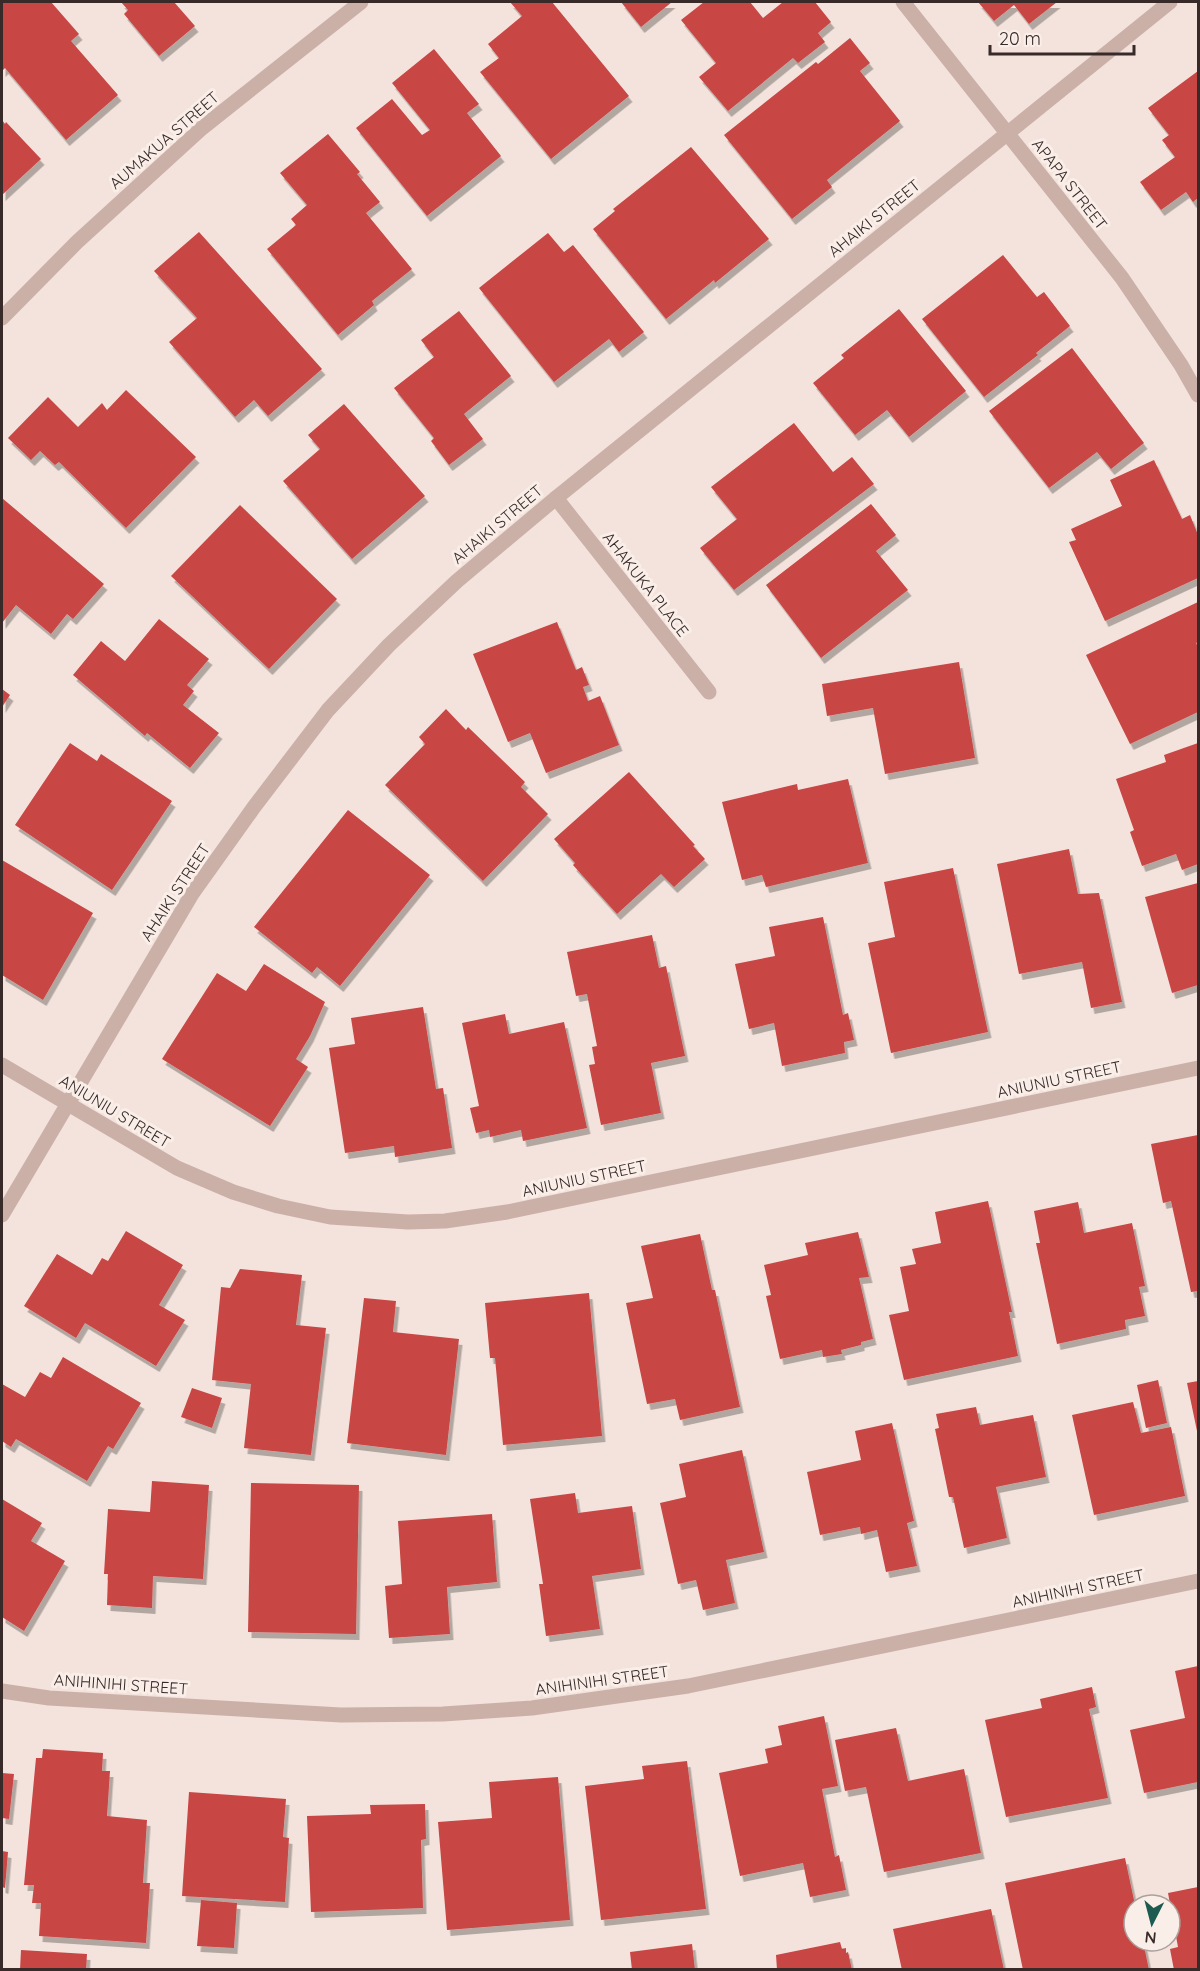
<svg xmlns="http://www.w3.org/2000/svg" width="1200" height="1971" font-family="Quicksand,sans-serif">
<defs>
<filter id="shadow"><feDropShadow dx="3.5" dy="6" stdDeviation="0" flood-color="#0004"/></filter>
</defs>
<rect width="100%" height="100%" fill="#f3e3dc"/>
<g fill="#c84645" filter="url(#shadow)">
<path d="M2,2H51L79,34L71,41L118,95L66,140L5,68L2,71Z"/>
<path d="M121,2H174L195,26L159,56L124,14L128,10Z"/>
<path d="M510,2H552L629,96L551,159L480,72L499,58L488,44L522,16Z"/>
<path d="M621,2H672L641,27Z"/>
<path d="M704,2H750L763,18L783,2H815L831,22L818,33L825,42L798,63L793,58L728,111L699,77L716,63L681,20Z"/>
<path d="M978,2H1057L1029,24L1014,5L994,21Z"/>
<path d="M850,38L870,63L860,71L900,121L827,180L832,187L792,219L724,135L816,62L818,64Z"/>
<path d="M434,49L479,104L467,113L501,156L427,216L356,128L392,99L422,135L430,130L392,83Z"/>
<path d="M1198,71V198L1193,202L1186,192L1161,210L1140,182L1175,157L1162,140L1169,135L1148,108Z"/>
<path d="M2,120L5,124L6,122L41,159L2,195Z"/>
<path d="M328,134L360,172L357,174L380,202L366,213L412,269L372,301L374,305L338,335L267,249L296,225L291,219L307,205L280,173Z"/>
<path d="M691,147L769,239L715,283L714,280L666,319L593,229L615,211L613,209Z"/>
<path d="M199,232L322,369L268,416L254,400L235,417L169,342L197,318L154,271Z"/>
<path d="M548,233L564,252L573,245L644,332L619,352L609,339L554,382L479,288Z"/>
<path d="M1003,255L1037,297L1044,292L1070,326L1036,353L1038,355L984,397L922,319Z"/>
<path d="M899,309L966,391L909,437L887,410L855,435L813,383L844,358L841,355Z"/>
<path d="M459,311L511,376L464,414L483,439L449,465L431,441L434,438L394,388L434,357L421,340Z"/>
<path d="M1072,348L1144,443L1111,469L1097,452L1049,488L989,411Z"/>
<path d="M126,390L196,457L126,528L59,462L55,465L40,451L31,460L8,438L48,397L78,427L102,403L107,410Z"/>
<path d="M344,404L425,496L352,559L283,481L320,449L308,435Z"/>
<path d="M794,423L833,472L852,457L874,484L734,590L700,548L737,519L711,487Z"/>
<path d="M1154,460L1182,519L1190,515L1198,535V578L1105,621L1069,542L1076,540L1071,529L1122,506L1110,480Z"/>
<path d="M2,498L104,584L73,619L67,614L51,634L16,605L2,623Z"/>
<path d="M871,504L896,535L876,551L908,590L821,658L766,585Z"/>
<path d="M240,505L337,599L269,669L171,576Z"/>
<path d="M1198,602V642L1196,643L1198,647V712L1130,744L1086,655Z"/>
<path d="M159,619L209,659L187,685L194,691L183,705L219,733L190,768L147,733L145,736L73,675L101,641L125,661Z"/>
<path d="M557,622L576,670L582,667L589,685L583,687L588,701L600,696L619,745L546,773L530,733L508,742L473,654Z"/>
<path d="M959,662L975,758L885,774L873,708L827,716L822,684Z"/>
<path d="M2,689L10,695L2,707Z"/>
<path d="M446,709L466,730L468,727L525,782L521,787L548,814L483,881L385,785L425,744L419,737Z"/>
<path d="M70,743L97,761L101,754L172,801L112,890L15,825Z"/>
<path d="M1198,743V864L1182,870L1176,854L1142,866L1130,832L1134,830L1116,779L1166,762L1164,755Z"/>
<path d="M629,772L695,845L693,846L705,859L674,887L661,874L617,914L573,865L575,863L554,839Z"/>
<path d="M848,779L868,863L766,887L762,875L742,880L722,802L797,784L798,790Z"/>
<path d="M348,810L430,875L340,986L317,967L312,973L254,927Z"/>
<path d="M1069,849L1078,894L1099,893L1122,1002L1091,1008L1082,962L1019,974L997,864Z"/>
<path d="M2,860L93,913L43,1000L2,975Z"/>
<path d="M953,868L988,1032L891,1053L868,943L895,937L884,882Z"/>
<path d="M1198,883V985L1172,993L1145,897Z"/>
<path d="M823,917L843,1015L848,1013L854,1040L844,1042L845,1053L782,1066L774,1023L749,1029L735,964L775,956L769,927Z"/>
<path d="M652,935L659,968L666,966L685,1056L651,1063L661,1113L601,1125L589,1065L595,1064L592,1047L597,1046L587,994L576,996L567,952Z"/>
<path d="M264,964L325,1002L310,1036L296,1059L308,1067L270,1126L162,1059L217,973L246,991Z"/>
<path d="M423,1007L436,1089L443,1088L452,1148L395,1157L394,1146L345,1153L329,1048L355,1044L351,1018Z"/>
<path d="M505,1014L509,1034L564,1022L587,1128L523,1141L521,1130L490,1137L489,1130L476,1133L470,1108L479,1106L462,1023Z"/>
<path d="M1198,1135V1291L1191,1292L1171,1201L1163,1203L1151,1144Z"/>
<path d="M988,1201L1012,1312H1009L1018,1356L904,1380L889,1315L909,1311L900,1267L916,1264L912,1249L941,1243L935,1212Z"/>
<path d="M1078,1202L1084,1233L1132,1223L1145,1286L1139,1287L1145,1316L1125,1320L1126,1329L1057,1344L1036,1243H1040L1034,1211Z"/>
<path d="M126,1231L183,1265L159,1305L185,1320L156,1366L85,1323L76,1338L24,1306L57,1254L92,1275L102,1258L108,1261Z"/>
<path d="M858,1232L869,1277L859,1278L873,1339L861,1342V1345L841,1350L842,1354L823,1357L822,1350L780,1359L766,1296L771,1295L764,1265L808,1255L805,1243Z"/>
<path d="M700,1234L712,1290H715L740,1407L680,1420L675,1399L647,1404L626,1303L653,1298L641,1246Z"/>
<path d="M240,1269L302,1275L296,1325L326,1328L311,1455L244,1448L251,1384L212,1380L221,1287L230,1288Z"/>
<path d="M589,1293L602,1436L503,1445L495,1358H490L485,1303Z"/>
<path d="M364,1298L396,1301L393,1332L459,1339L446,1455L347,1443Z"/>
<path d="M63,1357L141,1403L113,1449L108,1446L87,1481L16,1439L11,1447L2,1441V1384L25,1397L40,1372L51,1378Z"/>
<path d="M1158,1380L1167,1423L1146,1428L1137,1385Z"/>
<path d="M1198,1381V1431H1197L1187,1383Z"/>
<path d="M192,1388L222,1398L212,1428L181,1417Z"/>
<path d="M1133,1402L1141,1433L1171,1427L1185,1496L1094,1515L1072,1415Z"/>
<path d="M976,1407L980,1425L1033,1415L1046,1477L996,1487L1007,1538L964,1548L953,1497H949L935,1429L939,1428L936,1414Z"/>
<path d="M892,1423L914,1521L907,1523L917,1566L886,1572L877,1530L861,1534L860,1527L820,1535L807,1472L861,1460L855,1431Z"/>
<path d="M742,1450L764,1552L726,1560L735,1603L703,1610L696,1580L678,1584L660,1503L686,1497L679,1464Z"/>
<path d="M152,1481L209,1485L203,1579L153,1576L152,1608L107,1605L108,1574H104L108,1509L150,1512Z"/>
<path d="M251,1483L359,1485L356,1634L248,1632Z"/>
<path d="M575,1493L578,1513L632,1506L641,1569L592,1576L600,1629L546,1636L539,1584H543L530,1499Z"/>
<path d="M2,1499L42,1523L31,1541L65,1561L24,1631L2,1617Z"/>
<path d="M492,1514L497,1582L447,1587L450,1634L389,1638L385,1586L402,1584L398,1521Z"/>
<path d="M1198,1666V1782L1144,1793L1130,1730L1185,1718L1175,1671Z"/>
<path d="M1092,1687L1096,1707L1089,1709L1108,1798L1006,1817L985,1720L1042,1708L1040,1699Z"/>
<path d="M824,1716L838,1786L822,1789L835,1857L839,1855L846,1890L810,1897L803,1863L740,1876L719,1773L768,1763L765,1749L782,1745L778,1726Z"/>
<path d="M896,1728L908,1781L964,1769L981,1853L884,1872L866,1787L845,1791L835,1740Z"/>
<path d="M43,1749L103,1753L102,1771H110L107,1816L147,1820L143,1883H150L146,1943L39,1936L41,1903H32L34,1885H24L36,1758H42Z"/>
<path d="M687,1761L706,1909L601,1920L585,1786L644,1779L642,1766Z"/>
<path d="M2,1773L14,1774L9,1819L2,1818Z"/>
<path d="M558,1777L570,1920L447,1930L438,1822L492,1818L489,1782Z"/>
<path d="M189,1792L286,1799L283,1837L289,1838L285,1902L182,1896Z"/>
<path d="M425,1804L426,1839L421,1840L423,1908L311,1912L307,1816L371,1814L370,1805Z"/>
<path d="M2,1851L8,1852L5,1888L2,1887Z"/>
<path d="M1125,1858L1135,1905L1134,1941H1143L1149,1970H1023L1005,1883Z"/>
<path d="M1198,1887V1970H1174L1170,1949L1178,1947L1168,1893Z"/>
<path d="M201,1900L237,1903L234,1948L197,1946Z"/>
<path d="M991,1909L1004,1970H902L893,1929Z"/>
<path d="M840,1942L842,1949L846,1948V1953L848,1952L852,1970H777L776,1955Z"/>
<path d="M692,1944L695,1970H632L630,1952Z"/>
<path d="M21,1950L87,1954L86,1970H20Z"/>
</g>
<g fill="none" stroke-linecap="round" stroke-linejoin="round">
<g stroke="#cbb0a8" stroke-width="15">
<path d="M903,2L1122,278L1181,365L1198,395"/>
<path d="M2,318L77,242L202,128L361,2"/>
<path d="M556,498L709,692"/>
<path d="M2,1065L177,1168L233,1192L278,1206L330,1217L408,1222L445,1221L507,1212L1198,1068"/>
<path d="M2,1215L192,894L254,807L328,710L389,645L457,581L556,498L1170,2"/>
<path d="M2,1691L49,1698L341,1715L443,1714L532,1708L688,1686L1198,1581"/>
</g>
</g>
<g text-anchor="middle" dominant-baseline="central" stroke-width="6" stroke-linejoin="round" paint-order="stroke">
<g font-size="16" fill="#382a28" stroke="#faeee9">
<text transform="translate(164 140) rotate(-41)">AUMAKUA STREET</text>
<text transform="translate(1070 184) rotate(52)">APAPA STREET</text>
<text transform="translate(874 218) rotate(-39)">AHAIKI STREET</text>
<text transform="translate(497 524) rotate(-40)">AHAIKI STREET</text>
<text transform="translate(646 584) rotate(52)">AHAKUKA PLACE</text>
<text transform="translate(175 892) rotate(-57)">AHAIKI STREET</text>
<text transform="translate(1059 1079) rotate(-12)">ANIUNIU STREET</text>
<text transform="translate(115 1111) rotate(31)">ANIUNIU STREET</text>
<text transform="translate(584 1178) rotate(-12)">ANIUNIU STREET</text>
<text transform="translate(1078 1588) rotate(-12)">ANIHINIHI STREET</text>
<text transform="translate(602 1680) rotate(-8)">ANIHINIHI STREET</text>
<text transform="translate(121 1684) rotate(4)">ANIHINIHI STREET</text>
</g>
</g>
<rect width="1200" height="1971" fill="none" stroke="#382a28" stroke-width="6"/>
<g transform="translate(1152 1923) rotate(186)"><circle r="28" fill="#faeee9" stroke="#aca09c" stroke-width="1.5"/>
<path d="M0-4.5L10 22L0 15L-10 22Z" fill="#1d5a50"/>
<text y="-9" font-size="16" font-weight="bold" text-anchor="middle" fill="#382a28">N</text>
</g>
<path d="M990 45v9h144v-9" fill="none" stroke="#382a28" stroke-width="3"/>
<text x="999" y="45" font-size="18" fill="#382a28" stroke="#faeee9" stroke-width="4.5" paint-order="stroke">20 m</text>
</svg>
